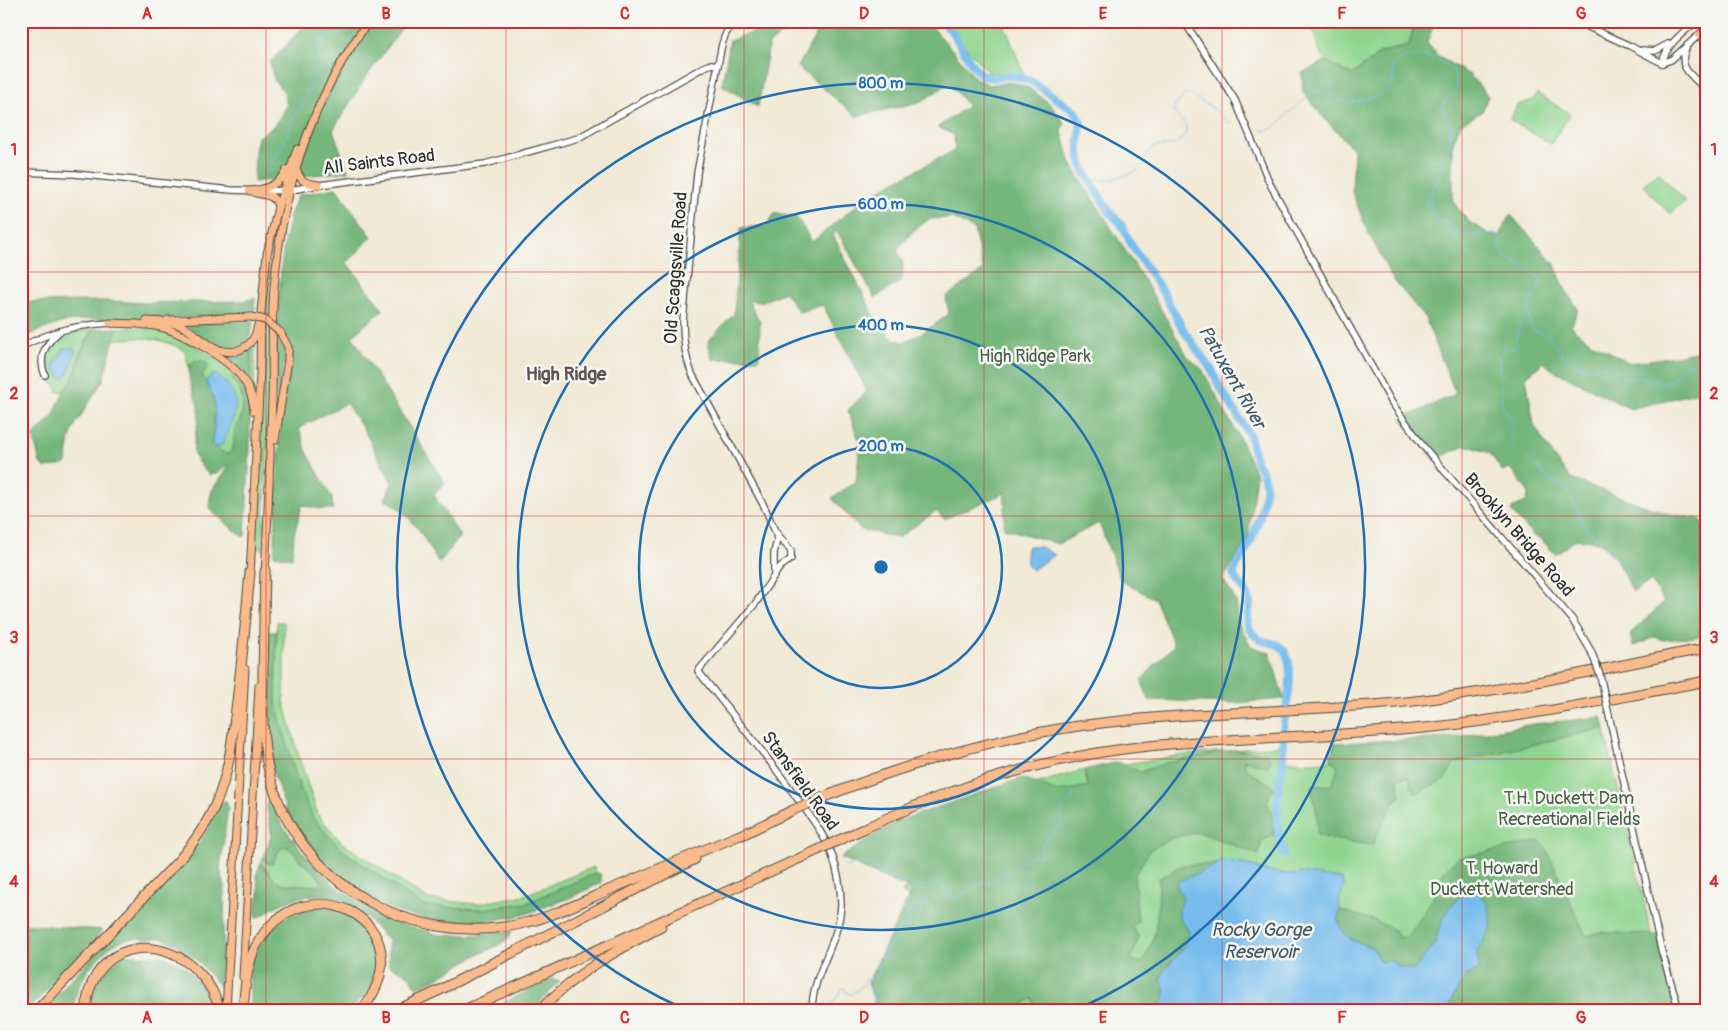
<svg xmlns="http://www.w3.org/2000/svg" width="1728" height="1031" font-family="Pangolin,sans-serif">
<rect width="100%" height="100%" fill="#f6f6f2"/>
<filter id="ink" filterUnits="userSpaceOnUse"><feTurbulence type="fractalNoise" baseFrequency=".02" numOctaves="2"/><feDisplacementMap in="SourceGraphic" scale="10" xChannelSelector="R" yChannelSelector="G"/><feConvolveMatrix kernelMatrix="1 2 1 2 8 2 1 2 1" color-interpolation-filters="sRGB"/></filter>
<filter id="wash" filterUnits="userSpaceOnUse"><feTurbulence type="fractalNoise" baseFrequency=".0096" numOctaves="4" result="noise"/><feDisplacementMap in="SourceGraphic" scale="20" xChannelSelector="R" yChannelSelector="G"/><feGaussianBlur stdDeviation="1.12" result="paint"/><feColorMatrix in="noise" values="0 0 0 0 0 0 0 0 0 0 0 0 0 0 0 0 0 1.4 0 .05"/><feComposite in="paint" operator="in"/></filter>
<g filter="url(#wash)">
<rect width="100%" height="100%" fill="#f1e9d5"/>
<g fill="#90d58f" stroke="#5e805d">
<path d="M942,21H1003L1024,75L988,72Z"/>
<path d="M1313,21H1415L1409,46L1381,52L1352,75C1320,61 1317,56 1313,21Z"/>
<path d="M1537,93L1570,114L1551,144L1510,120L1517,105L1533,100Z"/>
<path d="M1658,172L1685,201L1670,214L1643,185Z"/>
<path d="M282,203L269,288L271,304L270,387L263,550L254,547L265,298L272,249Z"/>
<path d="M162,324L181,328L229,354L255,339L254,394L246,378L251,376V351L242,356L224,358Z"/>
<path d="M117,328C127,328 138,327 148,329C175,333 218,354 234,377L232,379C243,391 246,405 240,420C239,423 237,424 236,427C233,435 236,447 229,454L224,453L215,447L222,445L209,377L206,383L202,375L204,371L190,364L189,369L185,351C159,336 142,337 113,340Z"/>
<path d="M93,329C89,337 83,346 80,354C75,371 76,376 64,391L58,392C55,383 47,376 44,367C43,363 44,360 45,356C51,334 74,332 93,329Z"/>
<path d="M277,622H284V701L300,761L318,815L342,843L427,899L477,904L525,895L594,867L596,873L527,903L483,909L423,906L341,849L313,818L297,780L276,704Z"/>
<path d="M1604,727L1660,972L1672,1010H897L943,942L902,891L933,877L1027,786L1081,771L1176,756L1284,745L1285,761L1313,762L1402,755Z"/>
<path d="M286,847C293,849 295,856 300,861C309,868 319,873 322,884L319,886L282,884L273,878L262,864L259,866L264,856L266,862L275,858L280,849Z"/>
</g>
<g fill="#74b67a" stroke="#507052" fill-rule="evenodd">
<path d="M309,21H407L364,80L333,130L348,171L254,182L255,151L258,137L275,125L287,106L284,92L274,80L270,62Z"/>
<path d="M776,21H798L769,44L758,107L722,85L730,40L775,26Z"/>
<path d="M806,21H927L955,53L975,78L989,85L1011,82L1029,88L1050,104L1065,124L1061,129L1071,164L1147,285L1188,357L1202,369L1241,441L1256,474L1248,538L1223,579L1236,601L1240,627L1251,646L1270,653L1284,699L1235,703L1149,700L1141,680L1174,645L1155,599L1121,581L1099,523L1058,544L1004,528L1005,493L944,519L936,511L898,538L860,529L832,498L856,482L860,443L848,410L867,391L823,305L799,312L785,292L761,302L748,300L760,322L759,359H712L708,341L734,314L741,228L766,226L775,213L797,218L812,242L869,195L955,150L954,135L938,127L968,106L949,83L921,102L856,116L798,67L816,34ZM952,218L974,229L983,270L946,297L949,314L924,332L904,342L893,339L879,325L833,235L837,231L875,298L902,280L903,263L897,250L914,230L929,219Z"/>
<path d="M1415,21H1435L1427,43L1439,57L1470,75L1488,96L1482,112L1461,123L1453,143V202L1468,221L1489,234L1500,236L1510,214L1554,263L1567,293L1578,309L1571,327L1591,342L1630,363L1676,356L1707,349V390L1630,409L1550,368L1544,362L1526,377L1534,425L1555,459L1571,479L1665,513L1700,519L1707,541V636L1662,640L1655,637L1649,640L1633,646L1630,634L1664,602L1651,581L1633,592L1616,559L1599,542L1577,539L1555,554L1541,539L1534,536L1511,511L1514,507L1526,502L1529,493L1510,468L1502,471L1490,453L1465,445L1435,460L1402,419L1456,394L1425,318L1392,278L1366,228L1352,192L1354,150L1324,118L1303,92L1302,73L1325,61L1352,75L1381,52L1409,46Z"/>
<path d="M336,188L372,237L347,263L383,310L352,336L445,483L434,495L460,536L439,563L419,530L402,510L385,500L392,483L364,430L346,403L299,428L306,450L332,498L333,509H320L302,505L294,534L292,558L274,555L281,417L292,352L288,338L283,329L277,325C280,290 281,224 299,195Z"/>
<path d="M255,298L254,315L130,319H89L64,322L38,331L21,340V302L106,301L147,303L244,301Z"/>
<path d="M181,322H253C253,330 251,334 247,340C229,362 197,333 181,322Z"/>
<path d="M117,328L103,380L75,425L70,438L66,464L46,468L40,463L33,436L53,416L64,391L72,381L77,370L81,353L93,329Z"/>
<path d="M276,332L284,347L286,355L277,398Z"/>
<path d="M251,350V376L249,379L246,378C240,369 233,364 224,358L242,356Z"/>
<path d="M195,360L206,362L209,366L202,375L212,390L215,407L212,444L224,453L229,454C235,449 234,438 235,431C236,426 238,424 240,420C246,405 243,391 232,379L234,377L247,393L250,402V450L245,536L243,537L210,510C207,485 221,484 228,465L216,474L209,475C204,470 195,460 194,453C192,438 201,421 198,407C195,392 181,372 195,360Z"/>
<path d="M269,632H276V704L297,780L313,818L341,849L423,906L483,909L527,903L596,873H599L601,876V883L567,899L520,916L474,923L425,919L395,911L364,895L328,867L306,841L286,810L271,766L266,722Z"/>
<path d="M1602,717L1605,728L1454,763L1444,780L1414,794L1409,777L1398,779L1400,796L1391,807L1372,845L1331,839L1317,835V813L1311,786L1332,785L1338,768L1330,758L1334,743L1452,738L1534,724Z"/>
<path d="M1234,750L1266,753L1271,760L1268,767L1244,760L1246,769L1274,787L1267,802L1272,816L1274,836L1262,840L1259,855L1199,832L1172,838L1150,850L1134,876L1138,921L1132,927L1139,937L1131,960L1142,963C1159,936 1158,909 1159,878L1183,865L1220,864L1184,899L1179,907V918L1189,931L1186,944L1177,956L1167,966L1164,982L1165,990L1164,999L1158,1010H1034L1033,998L1013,1010H877L868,982L912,890L840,858L895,822L1022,778L1058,792L1088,786L1084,770L1118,762L1140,772L1166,763Z"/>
<path d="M225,800L227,802L228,808L220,870L225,886L223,948L219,986C203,966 186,946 161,938C157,937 153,939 149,939C140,939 132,937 123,940C99,950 73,984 74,1010H46L70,980L157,891L200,842C210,829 214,812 225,800Z"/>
<path d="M270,800L273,802L278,817L283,826L309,860L339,889L384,916L404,925L440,935H473L508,931H511V934C503,946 487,950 475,956C455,967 438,980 416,987L411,978L406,973L389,966L388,941L358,908C329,890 306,892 277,906C269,909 265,916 257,917C253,908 259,901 259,892C259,882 253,872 262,864L273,878L281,884L319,886L322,884C319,871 306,867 298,858C295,855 292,847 287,847C278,846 275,858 272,864L266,862C262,852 270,844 271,834C271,823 266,812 267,801Z"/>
<path d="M1539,841L1545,846L1586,936L1601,932L1658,935L1679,1010H1452L1450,1003L1465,976L1479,970L1477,951L1491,927L1443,919L1434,945L1414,970L1399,967L1392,961L1380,962L1373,948C1353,940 1335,936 1340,910L1376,921L1394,930L1400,938L1410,934L1433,898L1443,872L1458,858Z"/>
<path d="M308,908C316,908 327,906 335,908C360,915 375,940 375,965C375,970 376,975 374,980C369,993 359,1002 349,1010H345L343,1008L337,1010H250V966L256,951L272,929L286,918Z"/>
<path d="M21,924L103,930L28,1010H21Z"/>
<path d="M124,954L144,956L160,955L181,964L188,970L206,991L210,1010H92C92,982 102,970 124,954Z"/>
<path d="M551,979L560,981L533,1010H489Z"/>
</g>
<g fill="#75bced" stroke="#50748c">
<path d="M71,348L75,350V353L68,374L64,378L60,377L53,366L63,349Z"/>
<path d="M215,374C247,396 235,416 222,445L215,447L212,444C214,424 219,400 206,383L209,377Z"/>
<path d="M1028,546L1041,547L1055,555L1052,556L1032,570C1025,565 1025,553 1028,546Z"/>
<path d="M1219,860L1258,867V870L1297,875L1298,873L1342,879L1344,888L1339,899L1340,910L1338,920L1343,931L1351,940L1373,948L1380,962L1392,961L1399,967L1414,970L1434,945L1443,919L1454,902L1473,886L1487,904L1491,927L1477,951L1479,970L1465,976L1450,1003L1452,1010H1158L1164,999L1165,990L1161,979L1164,970L1177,956L1186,944L1189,931L1179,918V907L1183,899L1176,883L1219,864Z"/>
</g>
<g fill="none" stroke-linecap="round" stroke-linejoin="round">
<g stroke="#75bced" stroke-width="1">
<path d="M1262,130L1266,131C1277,128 1281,120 1289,113C1297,105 1306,98 1314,91H1327L1347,104C1359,99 1387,98 1392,84C1394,78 1393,71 1394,65C1409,49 1439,57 1454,70L1457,89L1453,94L1445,100L1442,106V109L1451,126L1450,143L1442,158V172L1428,197V202L1431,204L1435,218L1452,234L1473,236L1493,233L1497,234L1504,256L1539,277L1540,287L1531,299L1528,308L1531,326L1533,330L1549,337L1559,348L1563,356L1576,364L1594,369L1610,362L1617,376L1634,379L1647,378L1664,383L1672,380L1687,364L1692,363L1707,367"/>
<path d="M270,172L274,160L286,138L291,121L305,99L321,65L319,54L322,39L341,34L348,21"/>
<path d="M1091,181C1105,181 1137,177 1145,162C1148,156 1148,150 1155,147C1159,145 1159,146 1163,146C1175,146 1188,139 1186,125L1174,113V108L1185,94H1189L1213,108L1227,122L1233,123"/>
<path d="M1428,197L1424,202L1432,213"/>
<path d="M1440,221L1448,223L1451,227L1461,234"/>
<path d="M1513,445L1511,441L1513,424L1512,419L1502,406L1499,356L1503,350L1517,348C1518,344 1516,339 1517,335C1518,328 1523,321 1528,316"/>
<path d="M1536,466L1550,480L1567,489L1585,527L1621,563L1637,583L1640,591"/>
<path d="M1458,768L1523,755"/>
<path d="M844,867C855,864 869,860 877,871C900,884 910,891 937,883L944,889L945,893L953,897L958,898C963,892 968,892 974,889C978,886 979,883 984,881L989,883L1010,872L1016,865L1033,855L1038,856L1042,854L1041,846L1054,831L1063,826C1064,819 1059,811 1065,805C1068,804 1070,802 1072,800L1073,793"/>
<path d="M869,979L873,987L872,997L876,999L875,1001L872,1002L876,1010"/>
<path d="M821,1010L826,1002L827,1004H832L843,988L845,989L847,993L851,994L864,985L865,980L878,976L881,974L877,969L887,954L885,949L896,943V933L898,929L910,925L907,917L908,911H912L914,914L921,916V908L923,904L928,902L921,888"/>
</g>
<path stroke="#75bced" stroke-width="8" d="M941,21L952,32L973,66L983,76L994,78L1011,75L1031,81L1076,112L1081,123L1079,141V153L1084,171L1111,214L1121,224L1132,246L1164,294L1184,331L1213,372L1217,382L1250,436L1256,461L1262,471L1266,485L1261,513L1252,539L1233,573C1235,584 1247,588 1249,598C1253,611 1241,619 1253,634C1265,649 1283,634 1289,663C1292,683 1287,703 1284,723C1282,737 1283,751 1283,765C1283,771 1279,777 1279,783C1276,807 1276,832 1284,855"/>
</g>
</g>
<g filter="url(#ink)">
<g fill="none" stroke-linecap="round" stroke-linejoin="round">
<defs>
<g id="tertiary">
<path d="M735,21L726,33L722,44L697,173L683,321C683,340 685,357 692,374L764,506L775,531L791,551V559L780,567L755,604L698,671C730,712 764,752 794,794C808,813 822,831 831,852C837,868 841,887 841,904C840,942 812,972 812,1010"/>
<path d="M1184,21L1235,100L1270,184L1392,403L1423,446L1572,619L1591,651"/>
<path d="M1575,21L1630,46L1662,63"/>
<path d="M1686,49C1677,66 1691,75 1702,86"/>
<path d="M1642,50L1655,51L1668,44"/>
<path d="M1662,63L1671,60L1702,32"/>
<path d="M1662,63C1667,43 1683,33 1697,21"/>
<path d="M21,172L75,174L231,190L266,191L291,190L319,185L468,166L485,164L578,138L704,67L711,64L718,65"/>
<path d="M21,347C52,331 76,325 110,323"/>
<path d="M45,375C37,356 46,343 60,331"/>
<path d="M774,574V553L777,540L776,533"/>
<path d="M1610,720L1661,949L1679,1010"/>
</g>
<g id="primary">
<path d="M1699,35L1707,30"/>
<path d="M296,168C300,182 305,183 319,185"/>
<path d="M249,191C266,190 278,185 287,170"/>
<path d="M256,193C266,195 276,195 278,207"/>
<path d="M168,320L252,317"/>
<path d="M147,321C159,322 171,321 182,326C200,335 219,360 241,349C252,344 256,336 258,325"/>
<path d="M110,323C128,324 147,323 164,328C178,332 189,339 202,346C228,362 252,377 254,411"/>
<path d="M275,440L288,360V347L280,332"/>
<path d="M265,575C268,517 270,459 272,401C273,364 271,326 274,288C282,192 311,99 369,21"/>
<path d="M250,576L260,373L261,312L267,254L278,207L297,149"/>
<path d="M243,977L259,686"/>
<path d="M226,1010L245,669"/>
</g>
<g id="motorway">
<path d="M265,571C264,604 264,638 263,672C263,705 261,739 269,772C295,882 413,949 520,924C552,917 581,902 611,889C656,870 701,851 747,832"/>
<path d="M814,801C893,769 974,743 1059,729C1170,711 1284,713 1396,703C1501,693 1603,668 1707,648"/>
<path d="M742,835L793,810"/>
<path d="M839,840C866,828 893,815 920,804C987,777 1059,757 1131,748C1232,736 1333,738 1434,727C1526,717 1616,698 1707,681"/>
<path d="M37,1010L180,859C194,842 207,824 215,805C229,774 232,742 236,709C242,663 246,618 250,572"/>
<path d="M87,1010C86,997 90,985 97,974C123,935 175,944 202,976C211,986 216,997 220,1010"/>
<path d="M243,1010C245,988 246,966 256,946C303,858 430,923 362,1010"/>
<path d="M397,1010L440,990L695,859"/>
<path d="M464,1010L818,850"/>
<path d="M540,1010C576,972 615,951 661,927"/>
</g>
</defs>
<use href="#tertiary" stroke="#494844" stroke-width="8"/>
<use href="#primary" stroke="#494844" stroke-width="9"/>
<use href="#motorway" stroke="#494844" stroke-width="11"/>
<use href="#tertiary" stroke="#fff" stroke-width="5.5"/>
<use href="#primary" stroke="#fabb8c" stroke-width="7"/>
<use href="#motorway" stroke="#fabb8c" stroke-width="9"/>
<defs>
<path id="tertiary-bridge" d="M1591,651L1600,675L1610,720"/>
<path id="primary-bridge" d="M252,317L265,320L280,332"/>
<g id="motorway-bridge">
<path d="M793,810L814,801"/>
<path d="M818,850L839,840"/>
</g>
</defs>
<use href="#tertiary-bridge" stroke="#494844" stroke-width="8" stroke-linecap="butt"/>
<use href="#primary-bridge" stroke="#494844" stroke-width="9" stroke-linecap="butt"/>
<use href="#motorway-bridge" stroke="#494844" stroke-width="11" stroke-linecap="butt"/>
<use href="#tertiary-bridge" stroke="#fff" stroke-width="5.5"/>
<use href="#primary-bridge" stroke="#fabb8c" stroke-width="7"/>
<use href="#motorway-bridge" stroke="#fabb8c" stroke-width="9"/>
</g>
</g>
<path fill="none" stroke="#d62828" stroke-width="1" stroke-opacity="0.55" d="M266,21V1010M506,21V1010M744,21V1010M984,21V1010M1222,21V1010M1462,21V1010M21,272H1707M21,516H1707M21,759H1707"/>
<g fill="none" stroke="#1f6fb2" stroke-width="2.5">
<circle cx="881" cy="567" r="121"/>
<circle cx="881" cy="567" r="242"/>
<circle cx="881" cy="567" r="363"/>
<path d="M684 1009A484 484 0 1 1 1078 1009"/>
</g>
<g text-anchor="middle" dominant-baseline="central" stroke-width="5" stroke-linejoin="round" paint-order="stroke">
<g font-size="18" fill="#2b2b2b" stroke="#f6f6f2">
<text transform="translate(379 162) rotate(-7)">All Saints Road</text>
<text transform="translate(676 268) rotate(-86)">Old Scaggsville Road</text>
<text transform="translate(1519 535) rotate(49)">Brooklyn Bridge Road</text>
<text transform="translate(800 781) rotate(54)">Stansfield Road</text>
</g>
<g font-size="18" fill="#495e49" stroke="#f6f6f2">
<text x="1035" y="356">High Ridge Park</text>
<text x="1569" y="798">T.H. Duckett Dam<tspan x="1569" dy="21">Recreational Fields</tspan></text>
<text x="1502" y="868">T. Howard<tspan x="1502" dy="21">Duckett Watershed</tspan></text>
</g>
<g font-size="19" font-weight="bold" fill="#644f56" stroke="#f6f6f2">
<text x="566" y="374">High Ridge</text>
</g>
<g font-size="19" font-style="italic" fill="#415665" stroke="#f6f6f2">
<text transform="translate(1232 377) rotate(60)">Patuxent River</text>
<text x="1261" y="930">Rocky Gorge<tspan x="1261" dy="22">Reservoir</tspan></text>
</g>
</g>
<circle cx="881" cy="567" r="8" fill="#1f6fb2" stroke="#f6f6f2" stroke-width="2.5"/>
<g font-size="15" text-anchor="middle" font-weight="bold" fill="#1f6fb2" stroke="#f6f6f2" stroke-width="5" stroke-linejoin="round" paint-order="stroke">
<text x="881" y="88">800 m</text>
<text x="881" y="209">600 m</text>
<text x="881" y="330">400 m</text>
<text x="881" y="451">200 m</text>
</g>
<rect width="1728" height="1031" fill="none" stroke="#f6f6f2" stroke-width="55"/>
<rect x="28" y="28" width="1672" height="976" fill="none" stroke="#d62828" stroke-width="2"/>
<g font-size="16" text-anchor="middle" font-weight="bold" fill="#d62828">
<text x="147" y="19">A</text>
<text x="386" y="19">B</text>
<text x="625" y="19">C</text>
<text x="864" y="19">D</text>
<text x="1103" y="19">E</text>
<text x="1342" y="19">F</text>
<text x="1581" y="19">G</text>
<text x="14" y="155">1</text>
<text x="1714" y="155">1</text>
<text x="14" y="399">2</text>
<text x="1714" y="399">2</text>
<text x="14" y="643">3</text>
<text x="1714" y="643">3</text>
<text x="14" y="887">4</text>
<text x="1714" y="887">4</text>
<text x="147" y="1023">A</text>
<text x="386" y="1023">B</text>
<text x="625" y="1023">C</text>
<text x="864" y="1023">D</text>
<text x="1103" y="1023">E</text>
<text x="1342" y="1023">F</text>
<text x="1581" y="1023">G</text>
</g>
</svg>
